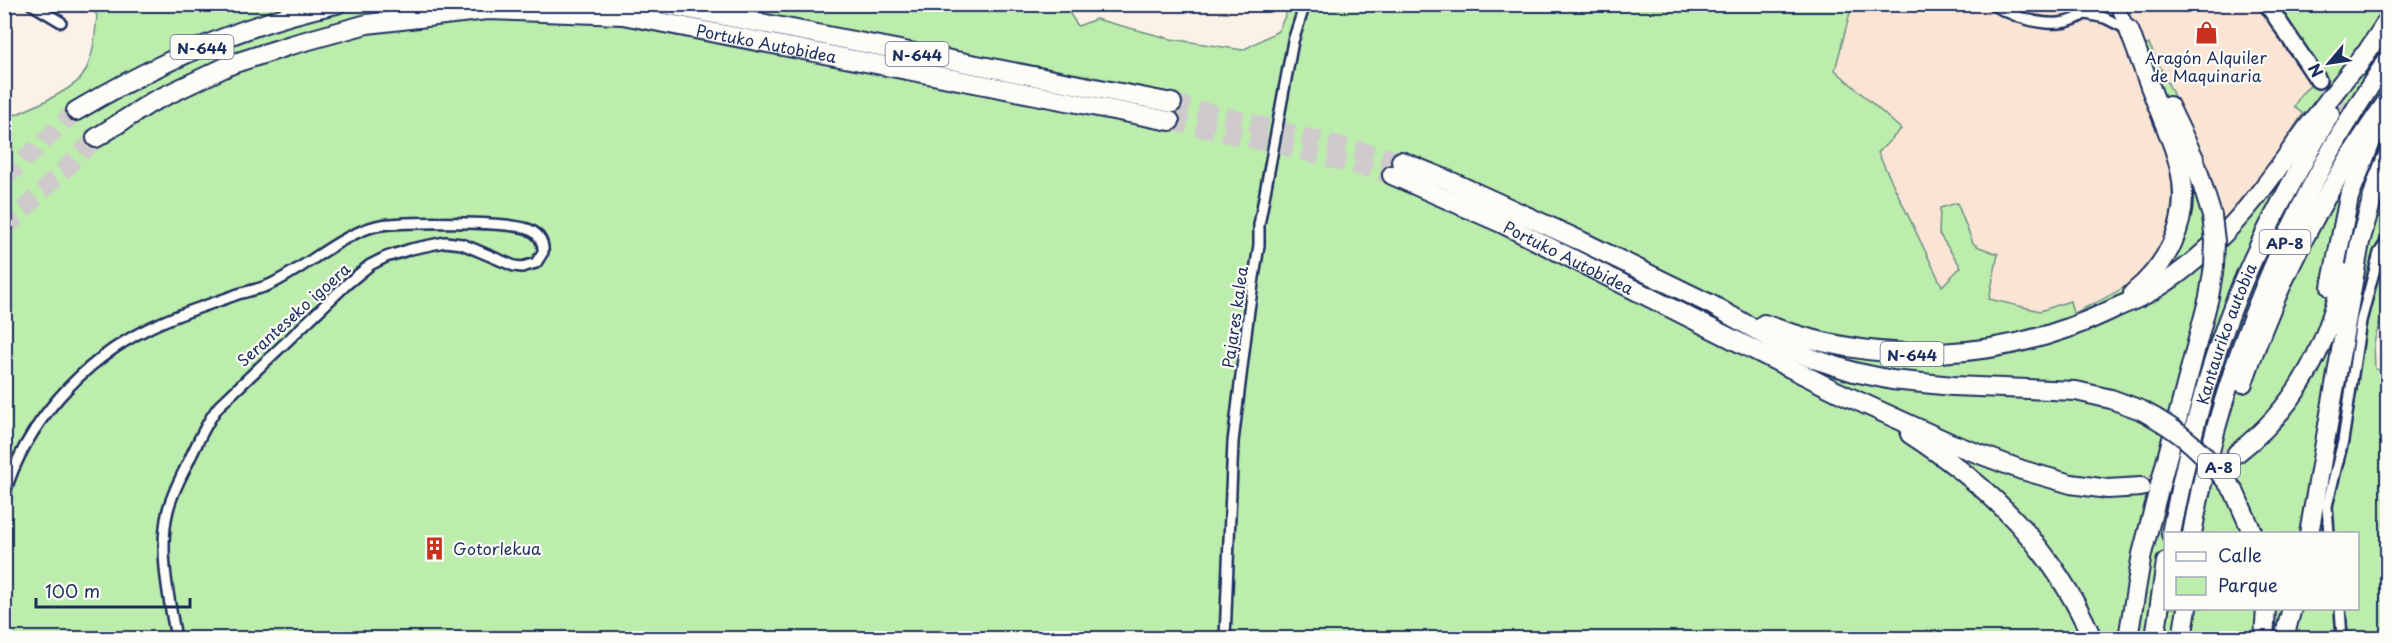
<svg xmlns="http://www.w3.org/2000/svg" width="2392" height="643" font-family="'Playpen Sans',sans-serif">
<rect width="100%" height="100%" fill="#fcf1e7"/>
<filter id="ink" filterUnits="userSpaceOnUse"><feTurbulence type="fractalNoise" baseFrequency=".0167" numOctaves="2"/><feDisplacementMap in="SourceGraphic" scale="12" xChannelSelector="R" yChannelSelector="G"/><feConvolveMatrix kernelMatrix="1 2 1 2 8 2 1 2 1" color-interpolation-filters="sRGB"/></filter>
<g filter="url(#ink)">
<path fill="#fae4d4" d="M2262,4L2313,84L2301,94L2295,107L2303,113L2270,164L2223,221L2219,199L2208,167L2149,45L2130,53L2173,173L2172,216L2164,241L2150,263L2132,282L2073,314L2070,301L2040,311L1988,299L1998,254L1979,247L1973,243L1968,231L1939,234L1961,267L1943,287L1878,153L1889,144L1835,70L1852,5Z"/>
<path fill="#bcedac" stroke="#6c8e85" stroke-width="1.5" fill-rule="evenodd" d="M1072,4L1070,14L1078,26L1096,19L1171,39L1243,50L1278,31L1290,5H1852L1835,70L1901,129L1878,153L1942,286L1961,267L1939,234L1940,208L1957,203L1973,243L1979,247L1998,254L1989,299L2040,311L2070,301L2073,314C2092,304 2112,296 2130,283C2139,277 2148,266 2154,256C2197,192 2154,117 2130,53L2149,44L2208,167L2223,221L2270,164L2303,114L2294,107L2301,94L2312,84L2262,5H2387L2388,287L2374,343L2375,369L2388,372L2387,638H5V119C22,112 74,90 83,75C94,57 95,36 97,15L87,5ZM2166,534H2358V608H2166Z"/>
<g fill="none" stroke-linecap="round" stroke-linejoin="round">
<path stroke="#cfcacc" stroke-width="15" stroke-dasharray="15 8" stroke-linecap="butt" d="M2318,80L2388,166"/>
<g stroke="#cfcacc" stroke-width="18" stroke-dasharray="18 9" stroke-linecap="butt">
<path d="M1172,103L1401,161"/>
<path d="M1170,121L1286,147L1392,175"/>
<path d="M4,179L76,111"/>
<path d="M4,229L96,138"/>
<path d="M2148,485L2187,475L2237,453"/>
</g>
<defs>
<g id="minor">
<path d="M31,4L61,22"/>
<path d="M1991,4C2021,21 2069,37 2094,4"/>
<path d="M2086,14L2105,18L2129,30"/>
<path d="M4,496C25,424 82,361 149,328C177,314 209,305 238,294C248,291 259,289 269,285C304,269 340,235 376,226C397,221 515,221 530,230C539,234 544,243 543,252L536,263L522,267L514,266L462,244L445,242L411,249L386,257L370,265L348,283L219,406C207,421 200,438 192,454C184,472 173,490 168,510C158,550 169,599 176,638"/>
<path d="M2329,534L2327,506L2343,441L2361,321L2379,253L2388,239"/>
<path d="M2340,608L2342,638"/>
<path d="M1225,638L1233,442L1249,310L1259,245V225L1293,41L1305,4"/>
</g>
<path id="tertiary" d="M2116,4L2129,30"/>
<path id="primary" d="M2267,4L2318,80"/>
<g id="motorway">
<path d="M663,4L1172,103"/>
<path d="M2129,30C2139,56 2148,82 2158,107C2167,131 2179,156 2182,181C2188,225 2166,266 2133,293"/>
<path d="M2357,67L2388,20"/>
<path d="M2169,106L2194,158L2212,216"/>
<path d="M76,111C157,63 244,23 337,4"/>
<path id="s1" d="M96,138L152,102L232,64L291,45L367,24L487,10L623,15L1170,121"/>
<path d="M1401,161L1450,181L1581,241L1712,305L1784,346L1811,358L1854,372L1892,380L1953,386L2076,391L2111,399L2141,410"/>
<path id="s2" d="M1392,175L1501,223L1836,391L1950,443L2022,470L2071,484L2108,489L2141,487"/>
<path d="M2331,287L2349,197L2376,129"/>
<path d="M1764,324C1878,367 2001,363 2111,310C2123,304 2136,300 2148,293C2171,281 2194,262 2213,244C2250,210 2278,168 2307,128C2325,104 2344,80 2363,56"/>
<path d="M2243,383C2277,282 2326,187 2388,100"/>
<path d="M1910,434C1990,486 2054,549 2092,638"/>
<path d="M2237,453C2299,405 2326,348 2344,273"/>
<path d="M2234,491L2253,534"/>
<path id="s3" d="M2171,534C2189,440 2213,346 2253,259C2276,209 2303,162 2330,114"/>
<path d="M2192,534C2222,365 2291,201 2388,59"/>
<path d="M2309,534L2360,242L2377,182L2388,155"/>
<path d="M2128,638L2142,554L2209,297L2214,266"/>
<path d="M2155,638L2166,562"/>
<path d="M2182,638L2187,608"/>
<path d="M2264,638L2266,608"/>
<path d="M2284,638L2292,608"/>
</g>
</defs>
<use href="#minor" stroke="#1b2f5e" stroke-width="14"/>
<use href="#tertiary" stroke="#1b2f5e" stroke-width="16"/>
<use href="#primary" stroke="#1b2f5e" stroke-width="20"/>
<use href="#motorway" stroke="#1b2f5e" stroke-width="22"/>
<use href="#minor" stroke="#fdfcf7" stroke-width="9"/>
<use href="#tertiary" stroke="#fdfcf7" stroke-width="12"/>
<use href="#primary" stroke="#fdfcf7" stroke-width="15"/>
<use href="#motorway" stroke="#fdfcf7" stroke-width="18"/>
<defs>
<g id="motorway-bridge">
<path d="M2212,216L2215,241L2214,266"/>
<path d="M2141,410C2183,432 2205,453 2234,491"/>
</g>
</defs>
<use href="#motorway-bridge" stroke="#1b2f5e" stroke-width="22" stroke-linecap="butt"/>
<use href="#motorway-bridge" stroke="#fdfcf7" stroke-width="18"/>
</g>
</g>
<defs>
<symbol id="shop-bare" viewBox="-9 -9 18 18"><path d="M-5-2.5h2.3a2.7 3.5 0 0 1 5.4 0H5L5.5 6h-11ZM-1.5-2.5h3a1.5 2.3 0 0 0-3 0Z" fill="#c8321e" stroke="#fdfcf7" stroke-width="2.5" paint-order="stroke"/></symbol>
<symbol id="building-bare" viewBox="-9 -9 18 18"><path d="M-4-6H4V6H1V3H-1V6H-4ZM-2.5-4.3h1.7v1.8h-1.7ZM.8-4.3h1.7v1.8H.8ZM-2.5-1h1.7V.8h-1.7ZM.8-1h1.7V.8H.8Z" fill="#c8321e" stroke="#fdfcf7" stroke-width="2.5" paint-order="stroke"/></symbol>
</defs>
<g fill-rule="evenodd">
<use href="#shop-bare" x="2190" y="16" width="33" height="33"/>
<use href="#building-bare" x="418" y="532" width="33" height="33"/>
</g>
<g text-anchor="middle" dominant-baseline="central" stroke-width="4.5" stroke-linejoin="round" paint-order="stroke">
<g fill="#fdfcf7" stroke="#5f6c8c" stroke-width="1.5">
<rect x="170.5" y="35" width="63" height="24" rx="4.5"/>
<rect x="885.5" y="42" width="63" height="24" rx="4.5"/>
<rect x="2259.5" y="230" width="51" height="24" rx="4.5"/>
<rect x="1880.5" y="342" width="63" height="24" rx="4.5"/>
<rect x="2198" y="454" width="42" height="24" rx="4.5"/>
</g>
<g font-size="15" font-weight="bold" fill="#1b2f5e">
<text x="202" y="47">N-644</text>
<text x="917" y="54">N-644</text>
<text x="2285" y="242">AP-8</text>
<text x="1912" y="354">N-644</text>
<text x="2219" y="466">A-8</text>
</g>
<g font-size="16" fill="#1b2f5e" stroke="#fdfcf7">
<text stroke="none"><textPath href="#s1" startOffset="699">Portuko Autobidea</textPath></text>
<text stroke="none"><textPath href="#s2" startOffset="195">Portuko Autobidea</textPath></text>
<text transform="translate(293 314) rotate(-42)">Seranteseko igoera</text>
<text transform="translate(1234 317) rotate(-82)">Pajares kalea</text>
<text stroke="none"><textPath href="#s3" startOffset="208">Kantauriko autobia</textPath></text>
</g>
<g font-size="16" fill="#1b2f5e" stroke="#fdfcf7">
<text x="2206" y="57">Aragón Alquiler<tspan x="2206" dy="18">de Maquinaria</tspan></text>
<text x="453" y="548" text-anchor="start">Gotorlekua</text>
</g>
</g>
<rect width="2392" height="643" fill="none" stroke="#fdfcf7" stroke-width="24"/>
<rect x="12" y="12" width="2368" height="619" fill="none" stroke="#1b2f5e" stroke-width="2" filter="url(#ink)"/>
<rect x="2164" y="532" width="195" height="78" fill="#fdfcf7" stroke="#a3aaba" stroke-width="1.5"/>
<rect x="2176" y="552" width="30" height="9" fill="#fdfcf7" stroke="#a3aaba" stroke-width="1.5"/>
<text x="2218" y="562" font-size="18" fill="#1b2f5e">Calle</text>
<rect x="2176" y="577" width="30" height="18" fill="#bcedac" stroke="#a3aaba" stroke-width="1.5"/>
<text x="2218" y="592" font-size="18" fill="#1b2f5e">Parque</text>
<g transform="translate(2329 63) rotate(241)" stroke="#fdfcf7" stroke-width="4.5" paint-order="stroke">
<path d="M0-4.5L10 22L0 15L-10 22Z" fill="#1b2f5e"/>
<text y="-9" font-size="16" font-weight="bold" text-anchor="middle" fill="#1b2f5e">N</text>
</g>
<path d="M36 598v9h154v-9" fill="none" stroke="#1b2f5e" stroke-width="3"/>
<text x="45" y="598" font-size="18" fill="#1b2f5e" stroke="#fdfcf7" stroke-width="4.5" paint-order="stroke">100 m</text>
</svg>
